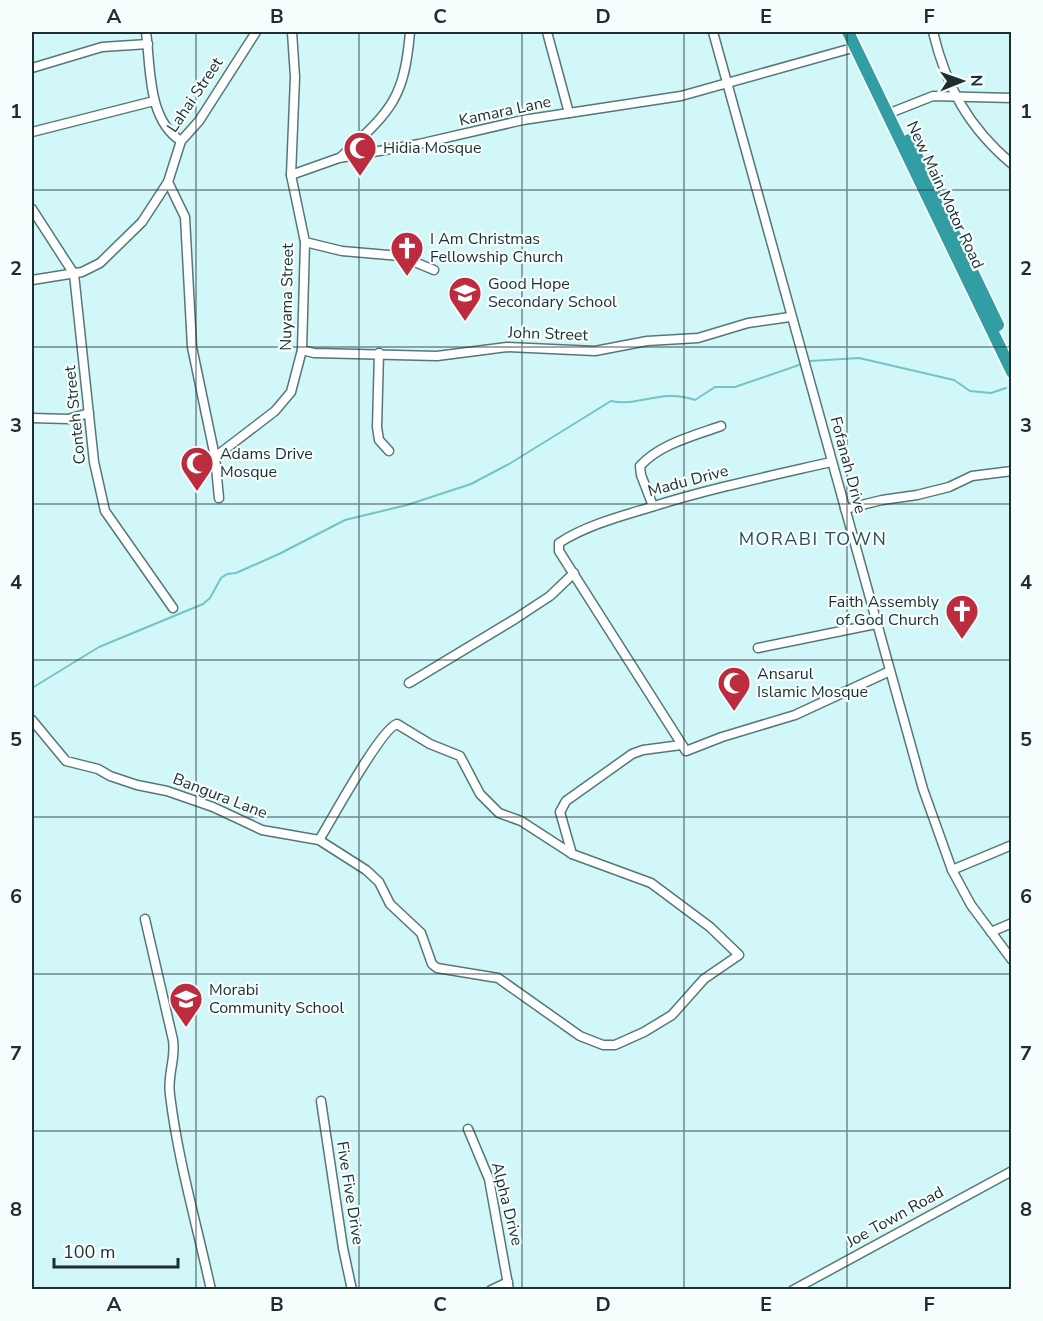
<svg xmlns="http://www.w3.org/2000/svg" width="1043" height="1321" font-family="'Nunito Sans',sans-serif">
<rect width="100%" height="100%" fill="#d1f7f8"/>
<g fill="none" stroke-linecap="round" stroke-linejoin="round">
<g stroke="#73c3c7" stroke-width="2">
<path d="M810,361L859,358L954,380L970,391L991,393L1006,388"/>
<path d="M32,688L99,647L203,604L210,598L221,578L227,574L236,573L279,554L345,520L407,505L471,484L509,464L611,401C639,407 661,388 695,400L715,387H735L799,365"/>
</g>
<defs>
<g id="minor">
<path d="M146,32C151,68 147,119 181,141"/>
<path d="M547,32L569,113"/>
<path d="M713,32L923,789L952,870L971,905L1012,960"/>
<path d="M933,32C946,86 968,127 1012,164"/>
<path d="M32,68L102,47L148,44"/>
<path d="M895,111L933,96L1012,98"/>
<path d="M32,132L154,101"/>
<path d="M341,157C390,111 404,101 410,32"/>
<path d="M291,175L339,158L419,144L523,120L681,96L856,47"/>
<path d="M168,182L185,217L192,347L215,457L219,498"/>
<path d="M32,209L74,274L94,462L105,511L173,608"/>
<path d="M305,242L342,251L400,256L434,270"/>
<path d="M32,280L82,272L100,263L142,222L168,182L181,141L199,121L256,32"/>
<path d="M302,350L314,353L437,356L507,347L595,351L647,341L698,338L748,323L790,317"/>
<path d="M379,353L377,427L379,440L389,451"/>
<path d="M32,418L68,419L89,413"/>
<path d="M215,457L275,411L291,392L302,350L305,242L291,175L295,77L292,32"/>
<path d="M831,462C770,476 708,489 648,508C618,517 585,526 559,543V551L686,751L722,737L795,715L890,671"/>
<path d="M653,506L641,475L640,466C660,444 693,436 721,426"/>
<path d="M845,509L882,500L917,495L949,487L972,476L1012,471"/>
<path d="M758,648L876,624"/>
<path d="M409,683L515,619L550,596L574,573"/>
<path d="M32,720L66,761L98,769L110,776L137,785L167,791L213,807L262,830L319,840L366,870L379,882L390,904L421,933L432,964L437,968L498,978L580,1036L603,1045H615L644,1032L672,1015L704,979L739,955L710,927L651,883L572,854L521,821L499,813L480,794L460,756L430,744L397,724C381,728 331,821 319,840"/>
<path d="M572,854L560,812L566,801L632,754L643,750L681,745"/>
<path d="M952,870L1012,845"/>
<path d="M145,919L173,1040C176,1060 167,1074 170,1095C178,1161 197,1225 211,1290"/>
<path d="M991,932L1012,923"/>
<path d="M321,1101L343,1248L352,1290"/>
<path d="M468,1129L489,1179L509,1290"/>
<path d="M491,1290L508,1282"/>
<path d="M793,1290L1012,1171"/>
</g>
<g id="highway">
<path d="M848,32L1012,372"/>
<path d="M909,140L998,325"/>
</g>
</defs>
<use href="#minor" stroke="#557779" stroke-width="11"/>
<use href="#highway" stroke="#fff" stroke-width="15"/>
<use href="#minor" stroke="#fff" stroke-width="8"/>
<use href="#highway" stroke="#329ea3" stroke-width="12"/>
</g>
<path fill="none" stroke="#1e2d2e" stroke-width="1.5" stroke-opacity="0.55" d="M196,32V1290M359,32V1290M522,32V1290M684,32V1290M847,32V1290M32,190H1012M32,347H1012M32,504H1012M32,660H1012M32,817H1012M32,974H1012M32,1131H1012"/>
<defs>
<symbol id="mosque-pin" viewBox="-11 -11 22 30"><path d="M0 17L-7.5 6A9.5 9.5 0 1 1 7.5 6Z" fill="#bd2c3e" stroke="#f6fdfd"/><path d="M3.5-4.9A6 6 0 1 0 3.5 4.9A5 5 0 1 1 3.5-4.9Z" fill="#fff"/></symbol>
<symbol id="church-pin" viewBox="-11 -11 22 30"><path d="M0 17L-7.5 6A9.5 9.5 0 1 1 7.5 6Z" fill="#bd2c3e" stroke="#f6fdfd"/><path d="M-1.2-6h2.4v3.5h3.3v2.4h-3.3V6h-2.4V-.1h-3.3v-2.4h3.3Z" fill="#fff"/></symbol>
<symbol id="school-pin" viewBox="-11 -11 22 30"><path d="M0 17L-7.5 6A9.5 9.5 0 1 1 7.5 6Z" fill="#bd2c3e" stroke="#f6fdfd"/><path d="M0-5L7-2L0 1L-7-2ZM-4 1L0 2.5L4 1V4Q0 6-4 4Z" fill="#fff"/></symbol>
</defs>
<g fill-rule="evenodd">
<use href="#mosque-pin" x="341" y="129" width="38" height="52"/>
<use href="#church-pin" x="388" y="229" width="38" height="52"/>
<use href="#school-pin" x="446" y="274" width="38" height="52"/>
<use href="#mosque-pin" x="178" y="444" width="38" height="52"/>
<use href="#church-pin" x="943" y="592" width="38" height="52"/>
<use href="#mosque-pin" x="715" y="664" width="38" height="52"/>
<use href="#school-pin" x="167" y="980" width="38" height="52"/>
</g>
<g text-anchor="middle" dominant-baseline="central" stroke-width="4.5" stroke-linejoin="round" paint-order="stroke">
<g font-size="16" fill="#1e2d2e" stroke="#f6fdfd">
<text transform="translate(195 95) rotate(-56)">Lahai Street</text>
<text transform="translate(505 111) rotate(-12)">Kamara Lane</text>
<text transform="translate(945 195) rotate(65)">New Main Motor Road</text>
<text transform="translate(287 297) rotate(-89)">Nuyama Street</text>
<text transform="translate(548 334) rotate(2)">John Street</text>
<text transform="translate(75 415) rotate(-96)">Conteh Street</text>
<text transform="translate(848 465) rotate(75)">Fofanah Drive</text>
<text transform="translate(688 481) rotate(-15)">Madu Drive</text>
<text transform="translate(220 796) rotate(21)">Bangura Lane</text>
<text transform="translate(350 1193) rotate(81)">Five Five Drive</text>
<text transform="translate(507 1204) rotate(76)">Alpha Drive</text>
<text transform="translate(895 1217) rotate(-29)">Joe Town Road</text>
</g>
<g font-size="16" fill="#1e2d2e" stroke="#f6fdfd" text-anchor="start">
<text x="383" y="148">Hidia Mosque</text>
<text x="430" y="239">I Am Christmas<tspan x="430" dy="18">Fellowship Church</tspan></text>
<text x="488" y="284">Good Hope<tspan x="488" dy="18">Secondary School</tspan></text>
<text x="220" y="454">Adams Drive<tspan x="220" dy="18">Mosque</tspan></text>
<text x="939" y="602" text-anchor="end">Faith Assembly<tspan x="939" dy="18">of God Church</tspan></text>
<text x="757" y="674">Ansarul<tspan x="757" dy="18">Islamic Mosque</tspan></text>
<text x="209" y="990">Morabi<tspan x="209" dy="18">Community School</tspan></text>
</g>
<g font-size="18" letter-spacing="1.5" fill="#2b4d4e" stroke="#f6fdfd">
<text x="813" y="539">MORABI TOWN</text>
</g>
</g>
<rect width="1043" height="1321" fill="none" stroke="#f6fdfd" stroke-width="66"/>
<g transform="translate(962 81) rotate(89)" stroke="#f6fdfd" stroke-width="4.5" paint-order="stroke">
<path d="M0-4.5L10 22L0 15L-10 22Z" fill="#1e2d2e"/>
<text y="-9" font-size="16" font-weight="bold" text-anchor="middle" fill="#1e2d2e">N</text>
</g>
<path d="M54 1258v9h124v-9" fill="none" stroke="#1e2d2e" stroke-width="3"/>
<text x="63" y="1258" font-size="18" fill="#1e2d2e" stroke="#f6fdfd" stroke-width="4.5" paint-order="stroke">100 m</text>
<rect x="33" y="33" width="977" height="1255" fill="none" stroke="#1e2d2e" stroke-width="2"/>
<g font-size="20" text-anchor="middle" font-weight="bold" fill="#1e2d2e">
<text x="114" y="23">A</text>
<text x="277" y="23">B</text>
<text x="440" y="23">C</text>
<text x="603" y="23">D</text>
<text x="766" y="23">E</text>
<text x="929" y="23">F</text>
<text x="16" y="118">1</text>
<text x="1026" y="118">1</text>
<text x="16" y="275">2</text>
<text x="1026" y="275">2</text>
<text x="16" y="432">3</text>
<text x="1026" y="432">3</text>
<text x="16" y="589">4</text>
<text x="1026" y="589">4</text>
<text x="16" y="746">5</text>
<text x="1026" y="746">5</text>
<text x="16" y="903">6</text>
<text x="1026" y="903">6</text>
<text x="16" y="1060">7</text>
<text x="1026" y="1060">7</text>
<text x="16" y="1216">8</text>
<text x="1026" y="1216">8</text>
<text x="114" y="1311">A</text>
<text x="277" y="1311">B</text>
<text x="440" y="1311">C</text>
<text x="603" y="1311">D</text>
<text x="766" y="1311">E</text>
<text x="929" y="1311">F</text>
</g>
</svg>
